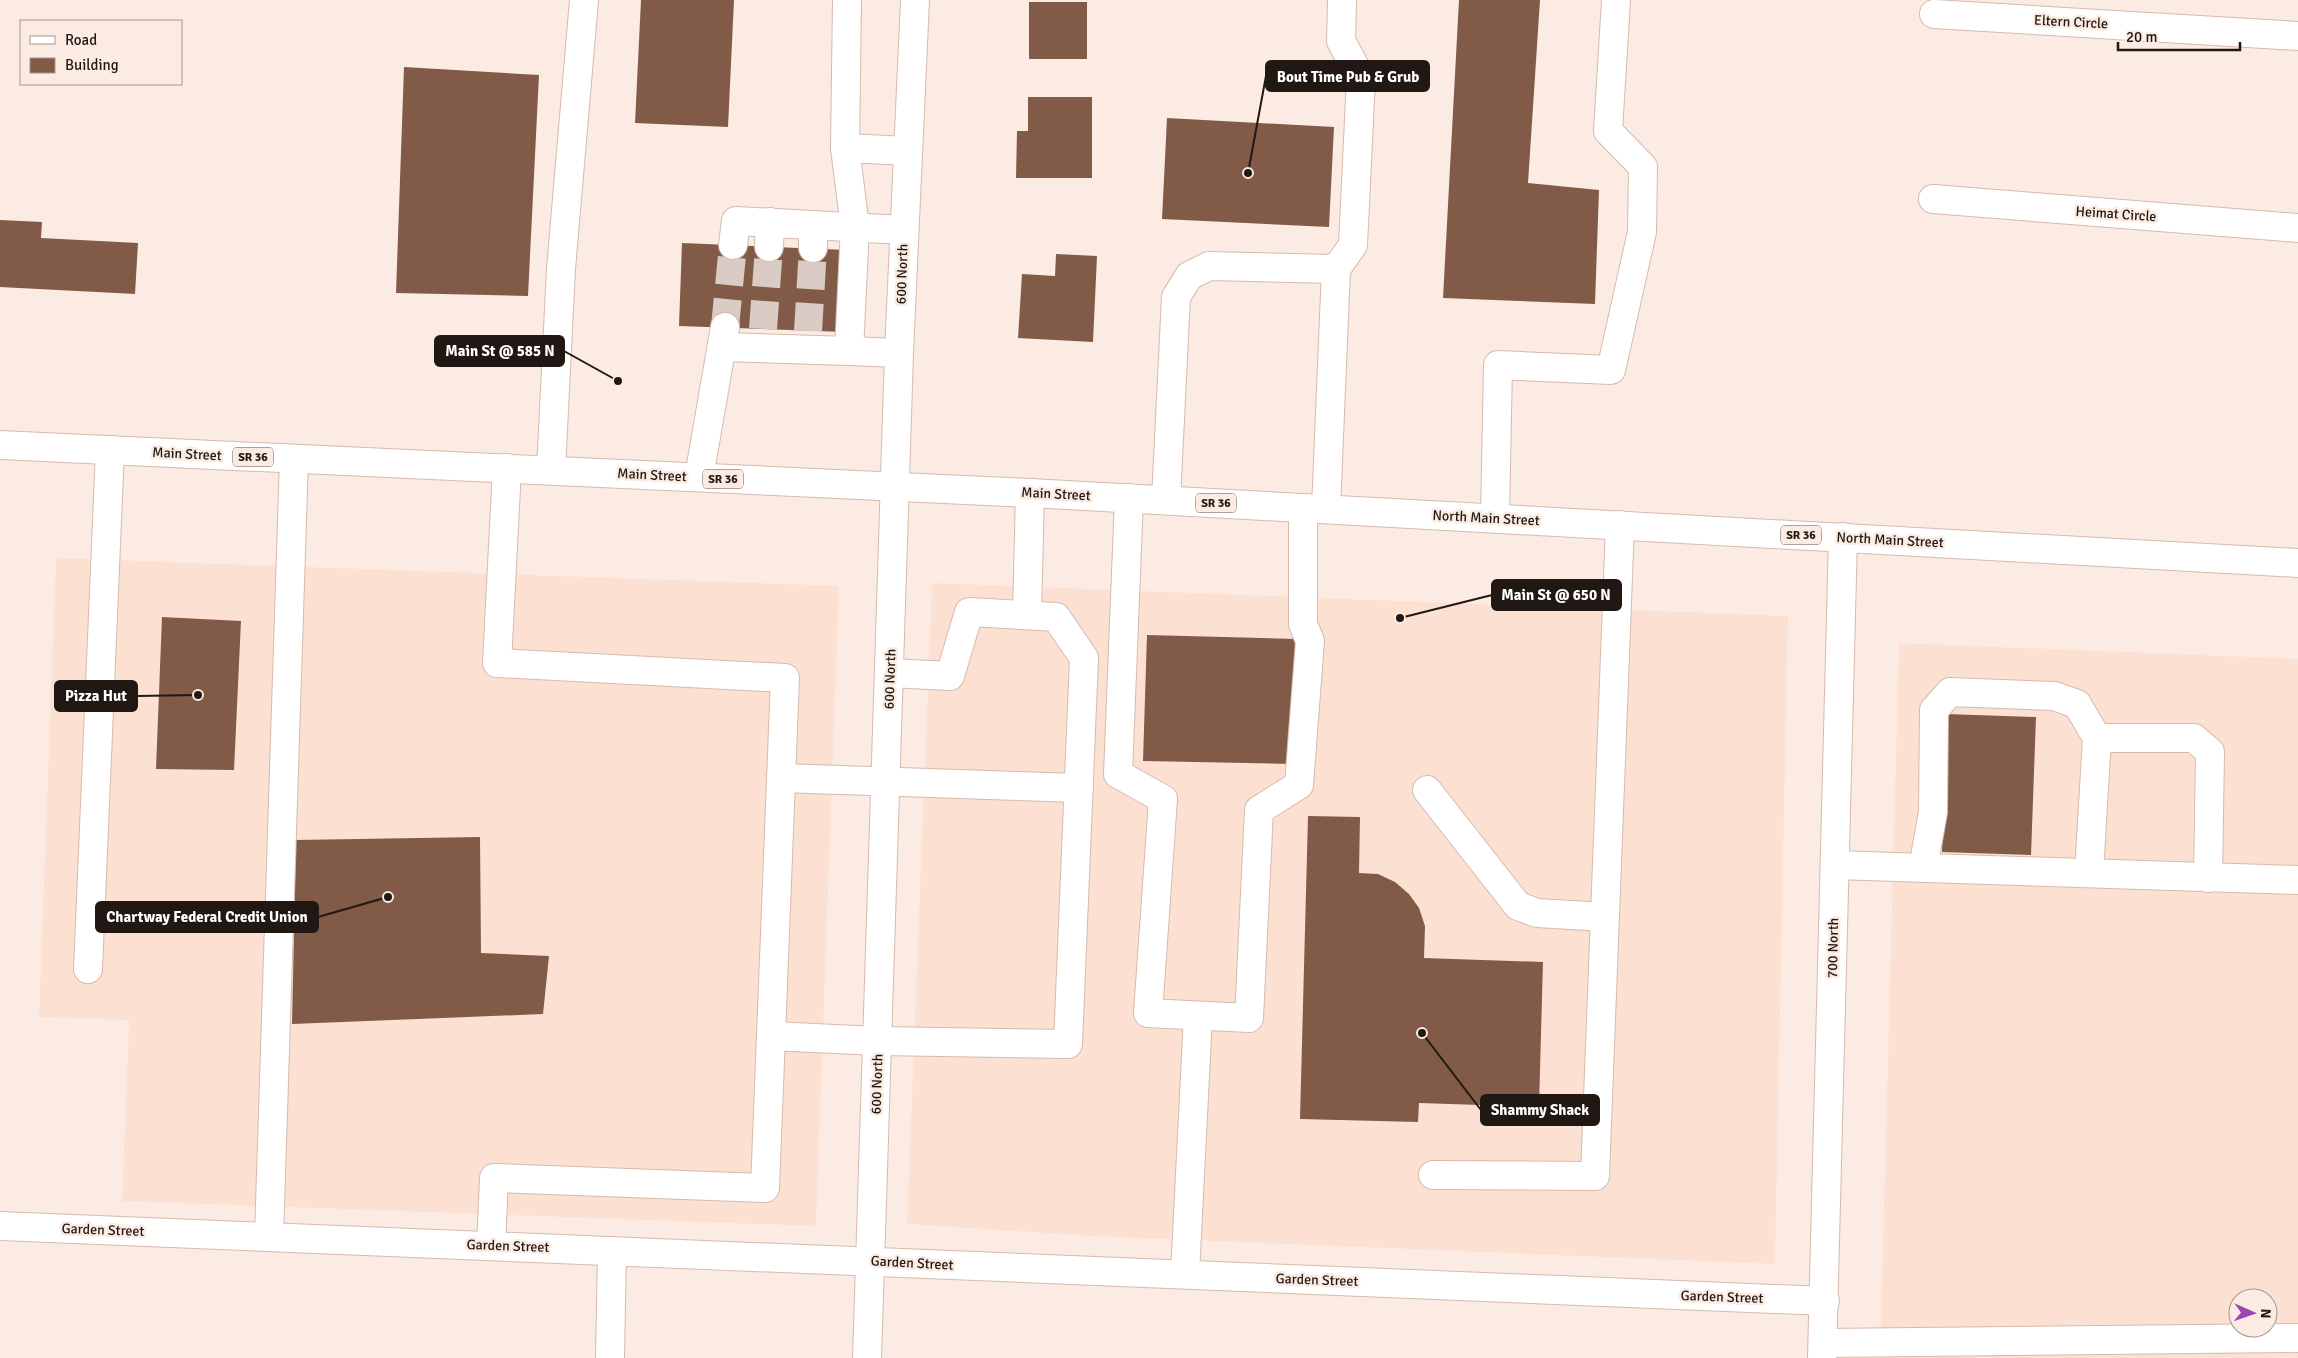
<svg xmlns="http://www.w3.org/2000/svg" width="2298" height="1358" font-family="Signika,sans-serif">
<rect width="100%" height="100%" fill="#fbebe3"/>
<g fill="#fce1d3" fill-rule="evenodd">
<path d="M56,558L839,586L816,1226L122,1201L129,1020L39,1017Z"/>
<path d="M932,583L1788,616L1775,1264L1091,1236L907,1224Z"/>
<path d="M1899,643L2298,659V1358H1880ZM2238,1298H2268V1328H2238Z"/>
</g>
<g fill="#815b48">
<path d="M641,0H734L728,127L635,123Z"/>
<path d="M1459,0H1540L1528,183L1599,190L1595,304L1443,298Z"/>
<rect x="1029" y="2" width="58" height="57"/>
<path d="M404,67L539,75L528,296L396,293Z"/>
<path d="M1028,97H1092V178H1016L1017,131H1028Z"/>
<path d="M1167,118L1334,127L1329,227L1162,219Z"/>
<path d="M0,220L42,222L41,238L138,243L135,294L0,287Z"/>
<path d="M682,243L847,250L844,332L679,326Z"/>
<path d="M1056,254L1097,256L1093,342L1018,338L1022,274L1055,276Z"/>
<path d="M162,617L241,621L234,770L156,769Z"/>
<path d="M1147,635L1296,639L1293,764L1143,761Z"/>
<path d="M1946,714L2036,717L2031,855L1942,852Z"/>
<path d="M1308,816L1360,817L1359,873L1378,874L1395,882L1409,894L1419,908L1425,926L1424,958L1543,962L1539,1107L1419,1103L1418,1122L1300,1119Z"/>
<path d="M480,837L481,953L549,956L543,1014L292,1024L296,840Z"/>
</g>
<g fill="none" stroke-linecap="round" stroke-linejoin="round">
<g stroke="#dacbc4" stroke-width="28" stroke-dasharray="28 14" stroke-linecap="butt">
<path d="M725,327L733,245"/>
<path d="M763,329L769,247"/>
<path d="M808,331L813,248"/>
</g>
<defs>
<g id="minor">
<path d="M1934,14L2298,36"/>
<path d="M845,148L908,151"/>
<path d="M1933,199L2298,228"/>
<path d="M733,245L736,221L904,230"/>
<path d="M769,247L770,222"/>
<path d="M813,248V225"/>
<path d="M722,347L849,351L855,227L845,148L847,0"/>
<path d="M849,351L899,353"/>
<path d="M551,470L561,269L584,0"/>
<path d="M699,477L725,327"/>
<path d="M1129,498L1118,774L1163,799L1148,1013L1249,1018L1259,810L1299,785L1310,641L1303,624V508"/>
<path d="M1166,500L1176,297L1189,276L1209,266L1336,269"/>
<path d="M1326,509L1336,269L1353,245L1361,78L1341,41L1342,0"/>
<path d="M1495,518L1498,365L1611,370L1642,232L1643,167L1608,131L1616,0"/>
<path d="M1027,615L1030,493"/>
<path d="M2097,738H2194L2210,752L2208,878"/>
<path d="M781,778L1079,788"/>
<path d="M1427,790L1518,906L1537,913L1605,917"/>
<path d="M1835,865L2298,880"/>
<path d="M1923,868L1933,812L1934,710L1950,692L2054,696L2077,704L2097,738L2089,873"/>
<path d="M88,969L110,450"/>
<path d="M771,1036L878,1041L1068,1044L1084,658L1056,617L969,612L950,676L890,673"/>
<path d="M1433,1175L1595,1176L1620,525"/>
<path d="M0,1226L1825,1301"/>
<path d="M269,1236L294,459"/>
<path d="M491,1246L494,1178L765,1188L785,678L497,663L507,468"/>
<path d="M1185,1274L1198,1016"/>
<path d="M1823,1343L2298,1338"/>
<path d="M610,1358L612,1251"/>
<path d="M867,1358L899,353L915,0"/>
<path d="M1822,1358L1843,537"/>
</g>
<path id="highway" d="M0,445L1030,493L2298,563"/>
</defs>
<use href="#minor" stroke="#d4bbae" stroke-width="30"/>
<use href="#highway" stroke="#d4bbae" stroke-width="30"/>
<use href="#minor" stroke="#fff" stroke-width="28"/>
<use href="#highway" stroke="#fff" stroke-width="28"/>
</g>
<g text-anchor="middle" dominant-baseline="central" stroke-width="5" stroke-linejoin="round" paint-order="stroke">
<g fill="#fbebe3" stroke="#625751" stroke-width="1">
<rect x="233" y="447.5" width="40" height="19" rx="4"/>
<rect x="703" y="469.5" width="40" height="19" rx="4"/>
<rect x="1196" y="493.5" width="40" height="19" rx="4"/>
<rect x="1781" y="525.5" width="40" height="19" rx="4"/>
</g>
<g font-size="12" font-weight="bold" fill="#211813">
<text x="253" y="457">SR 36</text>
<text x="723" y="479">SR 36</text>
<text x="1216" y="503">SR 36</text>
<text x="1801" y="535">SR 36</text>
</g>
<g font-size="14" fill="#211813" stroke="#fbebe3">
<text transform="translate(2071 22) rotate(3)">Eltern Circle</text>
<text transform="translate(2116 214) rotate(4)">Heimat Circle</text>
<text transform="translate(902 274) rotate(-88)">600 North</text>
<text transform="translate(187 454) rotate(3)">Main Street</text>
<text transform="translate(652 475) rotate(3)">Main Street</text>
<text transform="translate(1056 494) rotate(3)">Main Street</text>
<text transform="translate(1486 518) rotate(3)">North Main Street</text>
<text transform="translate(1890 540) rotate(3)">North Main Street</text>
<text transform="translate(890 679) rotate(-88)">600 North</text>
<text transform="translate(1833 948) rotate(-89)">700 North</text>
<text transform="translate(877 1084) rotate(-88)">600 North</text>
<text transform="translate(103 1230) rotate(2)">Garden Street</text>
<text transform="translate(508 1246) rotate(2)">Garden Street</text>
<text transform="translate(912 1263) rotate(3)">Garden Street</text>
<text transform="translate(1317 1280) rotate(2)">Garden Street</text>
<text transform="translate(1722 1297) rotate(2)">Garden Street</text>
</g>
</g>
<path fill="none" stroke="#211813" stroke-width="2" d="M1248 173L1266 76M618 381L564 351M1400 618L1492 595M198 695L137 696M388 897L318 917M1422 1033L1481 1110"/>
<g fill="#211813" stroke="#fbebe3" stroke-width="2">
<circle cx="1248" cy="173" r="5"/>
<circle cx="618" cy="381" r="5"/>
<circle cx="1400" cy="618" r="5"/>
<circle cx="198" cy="695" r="5"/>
<circle cx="388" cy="897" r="5"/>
<circle cx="1422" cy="1033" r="5"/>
</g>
<g fill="#211813" stroke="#211813" stroke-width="2">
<rect x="1266" y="61" width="163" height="30" rx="5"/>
<rect x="435" y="336" width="129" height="30" rx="5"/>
<rect x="1492" y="580" width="129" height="30" rx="5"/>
<rect x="55" y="681" width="82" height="30" rx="5"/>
<rect x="96" y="902" width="222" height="30" rx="5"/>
<rect x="1481" y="1095" width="118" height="30" rx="5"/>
</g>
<g font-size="15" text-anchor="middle" font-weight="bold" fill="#fff">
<text x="1348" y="82">Bout Time Pub &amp; Grub</text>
<text x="500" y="356">Main St @ 585 N</text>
<text x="1556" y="600">Main St @ 650 N</text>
<text x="96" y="701">Pizza Hut</text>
<text x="207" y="922">Chartway Federal Credit Union</text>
<text x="1540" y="1115">Shammy Shack</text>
</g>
<rect x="20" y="20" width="162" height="65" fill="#fbebe3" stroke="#a49790"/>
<rect x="30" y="36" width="25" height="8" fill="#ffffff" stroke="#a49790"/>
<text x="65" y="45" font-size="15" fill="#211813">Road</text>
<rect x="30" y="58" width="25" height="15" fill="#815b48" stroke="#a49790"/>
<text x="65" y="70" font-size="15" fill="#211813">Building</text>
<g transform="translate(2253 1313) rotate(92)"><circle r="24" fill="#fbebe3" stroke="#a49790"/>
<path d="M0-4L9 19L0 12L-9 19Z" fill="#9d45b1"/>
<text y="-8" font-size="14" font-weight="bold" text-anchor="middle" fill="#211813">N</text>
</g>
<path d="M2118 42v8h122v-8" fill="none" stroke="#211813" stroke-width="2.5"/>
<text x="2126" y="42" font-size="15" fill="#211813" stroke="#fbebe3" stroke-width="4" paint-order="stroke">20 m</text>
</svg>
